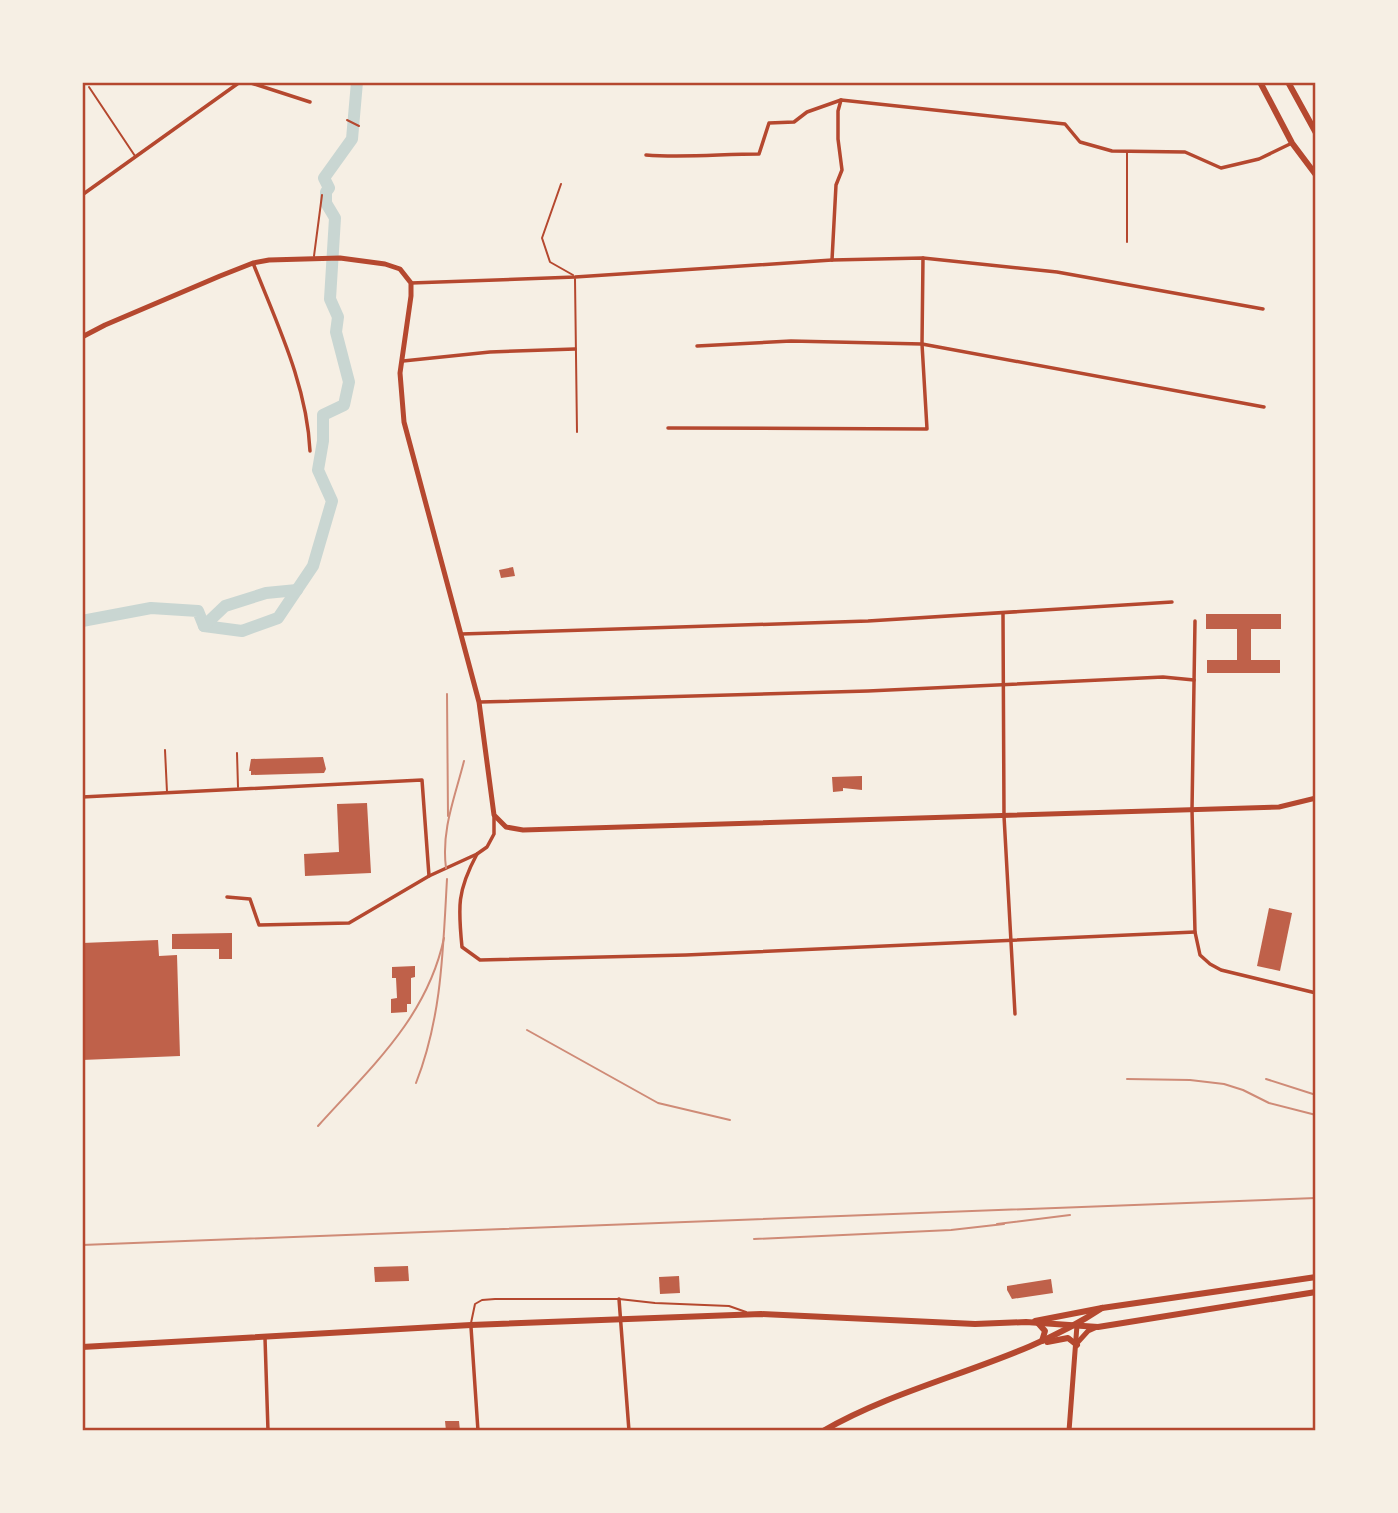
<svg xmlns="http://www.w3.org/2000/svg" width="1398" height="1513" font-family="'Nunito Sans',sans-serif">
<rect width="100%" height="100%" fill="#f6efe4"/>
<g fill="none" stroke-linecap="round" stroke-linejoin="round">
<g stroke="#c9d6d2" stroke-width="12">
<path d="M82,621L151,608L198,611L204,626L242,631L278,618L313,566L332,501L318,470L323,441V415L344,405L349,382L336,332L338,317L330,299L335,218L326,203V192L329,188L324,178L352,139L357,82"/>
<path d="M204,626L225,606L266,593L297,590"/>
</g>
</g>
<g fill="#bf614a">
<path d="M513,567L515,576L501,578L499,570Z"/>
<path d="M1206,614H1281V629H1251V660H1280V673H1207V660H1237V629H1206Z"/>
<path d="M323,757L326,769L324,773L251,775V771H249L251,759Z"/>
<path d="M862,776V790L843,788V791L833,792L832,777Z"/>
<path d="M367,803L371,873L305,876L304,854L339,852L337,804Z"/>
<path d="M1269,908L1292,913L1280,971L1257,966Z"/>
<path d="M232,933V959H219V949H172V934Z"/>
<path d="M158,940L159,956L177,955L180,1056L82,1060V943Z"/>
<path d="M415,966V977L411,978V1004H407V1012L391,1013V999L397,998L396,978H392V967Z"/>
<path d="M408,1266L409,1281L375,1282L374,1267Z"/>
<path d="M679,1276L680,1293L660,1294L659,1277Z"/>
<path d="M1051,1279L1053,1293L1012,1299L1007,1290V1286Z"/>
<path d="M445,1421H459L460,1431H446Z"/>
</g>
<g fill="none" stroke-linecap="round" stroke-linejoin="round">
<path stroke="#b5482f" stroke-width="2" d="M347,120L359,126"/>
<g stroke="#b5482f" stroke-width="2">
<path d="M89,87L135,156"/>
<path d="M1127,152V242"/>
<path d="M561,184L542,238L550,262L573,275"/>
<path d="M314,256L322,195"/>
<path d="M575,279L577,432"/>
<path d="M165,750L167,792"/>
<path d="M237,753L238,787"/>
<path d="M471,1323L475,1304L482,1300L495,1299H619L655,1303L729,1306L746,1312"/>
</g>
<g stroke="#b5482f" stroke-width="3.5">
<path d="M248,82L310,102"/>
<path d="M646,155C683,158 722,154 759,154L769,123L794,122L807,112L841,100L1065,124L1080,142L1112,151L1185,152L1221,168L1259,159L1292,143"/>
<path d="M82,195L240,82"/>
<path d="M832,260L836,185L842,170L838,139V111L841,100"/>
<path d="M253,263C277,324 307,385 310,451"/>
<path d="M411,283L575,277L832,260L923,258L1057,272L1263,309"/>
<path d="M697,346L791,341L922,344L1264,407"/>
<path d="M403,361L490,352L575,349"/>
<path d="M668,428L927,429L922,344L923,258"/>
<path d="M1003,614L1004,816L1015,1014"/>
<path d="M1195,621L1192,810L1195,932L1200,955L1210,964L1221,970L1316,993"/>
<path d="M461,634L868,621L1172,602"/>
<path d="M480,702L868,691L1163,677L1194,680"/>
<path d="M82,797L422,780L429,876"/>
<path d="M477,854C457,891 458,907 462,947L480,960L686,955L1195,932"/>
<path d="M227,897L250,899L259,925L349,923L429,876L477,854L487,847L494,834V815"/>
<path d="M619,1299L629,1431"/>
<path d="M471,1327L478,1431"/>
<path d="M265,1338L268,1431"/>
</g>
<g stroke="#b5482f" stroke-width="5">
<path d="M82,337L105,325L220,276L253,263L269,260L340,258L385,264L400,269L411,283V296L400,373L404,422L479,702L494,815L506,827L523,830L1279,807L1316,798"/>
<path d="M1078,1342L1088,1331L1097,1327"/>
<path d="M1069,1431L1077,1325"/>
</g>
<g stroke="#b5482f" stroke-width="6">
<path d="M1260,82L1292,143L1316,175"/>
<path d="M1288,82L1316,133"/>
<path d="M1035,1321L1102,1308L1316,1277"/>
<path d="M1038,1323L1045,1331L1042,1341"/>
<path d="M1047,1342L1068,1338L1077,1345"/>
<path d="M82,1347L471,1325L761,1314L975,1324L1026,1322L1098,1327L1316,1292"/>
<path d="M823,1431C911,1380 1017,1365 1102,1308"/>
</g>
<g stroke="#cf8b77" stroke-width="2">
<path d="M447,694L448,816"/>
<path d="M446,868C441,830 455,797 464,761"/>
<path d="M527,1030L658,1103L730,1120"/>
<path d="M1127,1079L1190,1080L1224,1084L1243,1090L1269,1103L1316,1115"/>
<path d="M1266,1079L1316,1095"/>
<path d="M416,1083C442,1017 443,949 447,879"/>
<path d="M318,1126C371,1067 427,1018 444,938"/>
<path d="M997,1224L1070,1215"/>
<path d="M754,1239L951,1230L1004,1224"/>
<path d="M82,1245L1316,1198"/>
</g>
</g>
<rect width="1398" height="1513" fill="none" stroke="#f6efe4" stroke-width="168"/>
<rect x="84" y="84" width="1230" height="1345" fill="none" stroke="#b5482f" stroke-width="2.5"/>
</svg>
